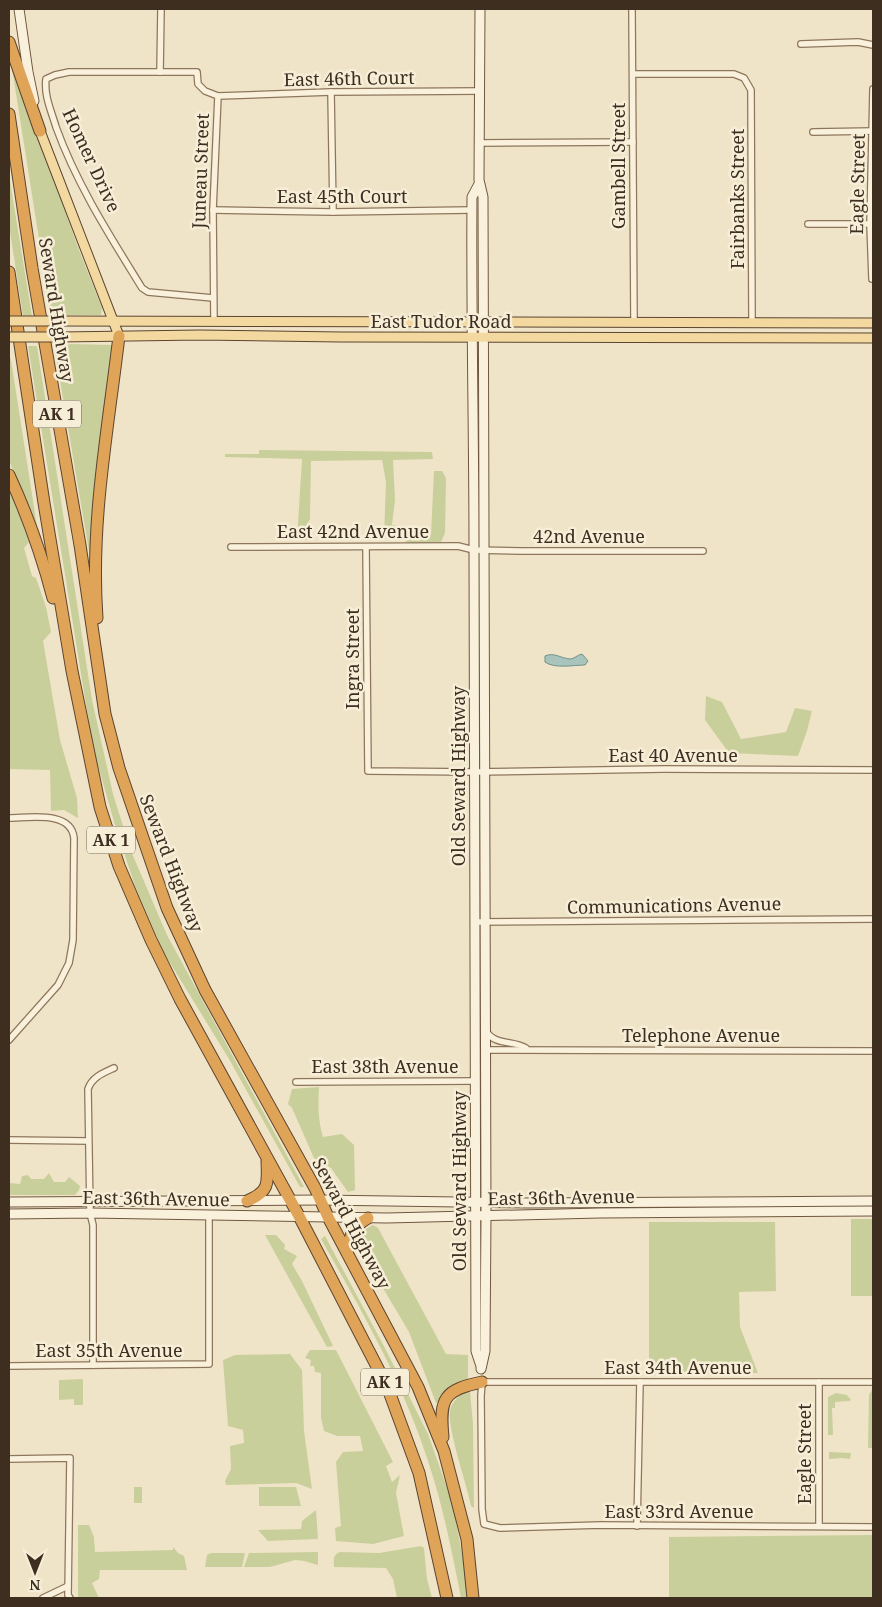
<svg xmlns="http://www.w3.org/2000/svg" width="882" height="1607" font-family="'Noto Serif',serif">
<rect width="100%" height="100%" fill="#f0e4c8"/>
<g fill="#c9cf9b">
<path d="M11,62L14,68L79,250L102,308L101,315H51Z"/>
<path d="M9,175L32,316H23L9,225Z"/>
<path d="M70,344L112,345L90,557L55,351Z"/>
<path d="M28,346H37L92,700L113,794L131,851L167,935L304,1187H300L229,1059L164,953L135,886L115,825L93,748Z"/>
<path d="M9,354L11,360L39,539L9,460Z"/>
<path d="M259,450L432,452L433,459L393,460L395,500L392,525L400,526L394,536H384L386,482L382,460L311,461L310,519L307,524V540L297,539L302,459L225,457V454H259Z"/>
<path d="M434,471H442L446,478L445,533L441,542L407,544L404,537L431,534Z"/>
<path d="M9,483L29,542L24,548L32,576L36,578L46,607L51,632L43,641L60,740L77,798L78,818L64,810L51,811L50,770L9,769Z"/>
<path d="M706,696L722,702L741,739L786,732L795,708L812,711L807,731L798,756L729,753L705,720Z"/>
<path d="M319,1087C318,1105 318,1120 323,1137L342,1134L354,1145L355,1190L348,1192L331,1168L314,1158L292,1108L288,1104L292,1089Z"/>
<path d="M49,1173L54,1182H65L69,1177L80,1186L79,1190L75,1195H9V1183L20,1184L22,1176L28,1175L31,1179H44Z"/>
<rect x="851" y="1219" width="22" height="77"/>
<path d="M649,1222H775L776,1291L739,1292L740,1327L758,1373H649Z"/>
<path d="M373,1225L378,1228L446,1354L468,1355V1378L450,1389L436,1403L409,1332L364,1256L359,1240L364,1230Z"/>
<path d="M265,1235H276L285,1245L284,1249L297,1256L292,1264L302,1281L333,1346L327,1347Z"/>
<path d="M325,1236L386,1350L428,1434L453,1505L470,1598H461C452,1552 443,1506 428,1461C403,1383 362,1311 321,1239Z"/>
<path d="M310,1350H336L393,1462L386,1466L392,1482L400,1475L396,1493L404,1536L373,1544L336,1541L335,1528L341,1526L336,1462L343,1452L363,1451L360,1436H337L324,1431L321,1418V1373L315,1372L314,1366H310L311,1360L305,1358Z"/>
<path d="M290,1354L302,1370L304,1431L312,1489L296,1483L226,1485L225,1481L231,1469L230,1446L244,1443L243,1430L228,1426L223,1360L235,1355Z"/>
<path d="M83,1379V1405H74V1399L59,1400V1380Z"/>
<path d="M873,1388V1448H868L869,1395Z"/>
<path d="M466,1390L470,1391L473,1424L474,1508L471,1506C467,1485 447,1428 450,1411C451,1402 460,1395 466,1390Z"/>
<path d="M836,1393L847,1395L851,1400L849,1401L835,1402V1408H832L833,1435H828V1397Z"/>
<path d="M829,1452L851,1453L850,1459L842,1458L829,1459Z"/>
<rect x="134" y="1487" width="8" height="16"/>
<path d="M259,1487H296L301,1506H259Z"/>
<path d="M316,1510L318,1539L268,1541L258,1530L301,1529L302,1521Z"/>
<path d="M78,1525H89L94,1537L95,1552L173,1550V1547L178,1553L184,1556L187,1570H100L99,1579L92,1583L99,1598H78Z"/>
<path d="M873,1535V1598H669V1537Z"/>
<path d="M421,1546L424,1548L427,1579L432,1598H397L393,1579L386,1568L334,1567C334,1560 332,1555 340,1552L379,1553Z"/>
<path d="M318,1552V1565L304,1561L295,1560L270,1567H244L249,1553Z"/>
<path d="M211,1553H245L242,1567H205L207,1555Z"/>
</g>
<path fill="#a9c4bc" stroke="#6f938a" d="M582,654L588,661L585,665C574,665 554,669 545,662V656C554,652 560,658 570,659C574,659 577,655 582,654Z"/>
<g fill="none" stroke-linecap="round" stroke-linejoin="round">
<defs>
<g id="street">
<path d="M161,9L160,72H197L198,84L205,91L218,96L213,210L214,322"/>
<path d="M632,9L634,322"/>
<path d="M801,44L858,42L873,45"/>
<path d="M160,72H69L55,75L46,79C44,96 51,110 56,127C77,185 110,236 142,288L148,292L213,298"/>
<path d="M633,74H734L744,78L751,90L752,323"/>
<path d="M331,92L333,212"/>
<path d="M218,96L331,92L480,91"/>
<path d="M813,132L873,131"/>
<path d="M480,143L633,142"/>
<path d="M213,210L333,212L471,210"/>
<path d="M808,224H873"/>
<path d="M872,279L870,224L873,89"/>
<path d="M231,547L458,546L474,550L522,551H703"/>
<path d="M366,547L368,771L474,772L664,769L873,770"/>
<path d="M9,818C29,818 71,810 74,838L73,940L69,963L58,985L9,1040"/>
<path d="M475,922L873,919"/>
<path d="M486,1031C495,1046 514,1040 526,1048"/>
<path d="M485,1050L873,1051"/>
<path d="M296,1082L475,1081"/>
<path d="M9,1140L88,1141"/>
<path d="M93,1365V1225L90,1213L88,1089C92,1077 103,1073 114,1068"/>
<path d="M9,1366L209,1364V1216"/>
<path d="M873,1382H482L481,1396L482,1509L484,1524L500,1528L601,1525L873,1527"/>
<path d="M9,1459L70,1458L68,1595L70,1598"/>
<path d="M637,1526L640,1382"/>
<path d="M819,1526V1382"/>
<path d="M43,1598L68,1586"/>
</g>
<g id="secondary">
<path d="M19,9L28,72L34,101"/>
<path d="M480,9L479,180L483,197L486,1215L485,1351L481,1369"/>
<path d="M479,184L472,197C471,315 474,433 474,551C475,817 473,1084 476,1351L481,1366"/>
<path d="M9,1202L320,1200L528,1203L873,1201"/>
<path d="M9,1214L90,1213L387,1218L600,1213L873,1211"/>
</g>
<g id="primary">
<path d="M40,131L119,336"/>
<path d="M58,321L873,323"/>
<path d="M61,337L200,335L341,337L873,338"/>
</g>
<g id="highway">
<path d="M9,42L40,131"/>
<path d="M9,114L32,268L80,545L105,714L119,768L167,908L205,990L315,1188L328,1217L418,1387L444,1451L467,1539L473,1598"/>
<path d="M9,272L44,503L72,671L100,807L119,866L151,940L180,999L299,1216L387,1386L419,1473L447,1598"/>
<path d="M9,475C27,514 42,556 53,598"/>
<path d="M97,618C90,523 108,430 119,336"/>
<path d="M247,1201C269,1192 268,1184 267,1162"/>
<path d="M347,1252C351,1234 351,1228 368,1218"/>
<path d="M443,1437C439,1398 444,1390 482,1382"/>
</g>
</defs>
<use href="#street" stroke="#8d765c" stroke-width="8"/>
<use href="#secondary" stroke="#6f573f" stroke-width="11"/>
<use href="#primary" stroke="#5b4430" stroke-width="11"/>
<use href="#highway" stroke="#5b4430" stroke-width="13"/>
<use href="#street" stroke="#faf1dc" stroke-width="5.5"/>
<use href="#secondary" stroke="#faf1dc" stroke-width="9"/>
<use href="#primary" stroke="#f3d9a0" stroke-width="9"/>
<use href="#highway" stroke="#e0a458" stroke-width="11"/>
<defs>
<g id="primary-bridge">
<path d="M9,321H58"/>
<path d="M9,337H61"/>
</g>
</defs>
<use href="#primary-bridge" stroke="#5b4430" stroke-width="11" stroke-linecap="butt"/>
<use href="#primary-bridge" stroke="#f3d9a0" stroke-width="9"/>
</g>
<g text-anchor="middle" dominant-baseline="central" stroke-width="5" stroke-linejoin="round" paint-order="stroke">
<g fill="#f7eed8" stroke="#756857" stroke-width="1">
<rect x="33" y="400.5" width="48" height="27" rx="4"/>
<rect x="87" y="826.5" width="48" height="27" rx="4"/>
<rect x="361" y="1368.5" width="48" height="27" rx="4"/>
</g>
<g font-size="16" font-weight="bold" fill="#3d2e20">
<text x="57" y="414">AK 1</text>
<text x="111" y="840">AK 1</text>
<text x="385" y="1382">AK 1</text>
</g>
<g font-size="18" fill="#3d2e20" stroke="#f7eed8">
<text transform="translate(349 78) rotate(-1)">East 46th Court</text>
<text transform="translate(92 160) rotate(65)">Homer Drive</text>
<text transform="translate(618 166) rotate(-90)">Gambell Street</text>
<text transform="translate(200 171) rotate(-88)">Juneau Street</text>
<text transform="translate(857 184) rotate(-89)">Eagle Street</text>
<text x="342" y="196">East 45th Court</text>
<text transform="translate(737 199) rotate(-90)">Fairbanks Street</text>
<text transform="translate(57 310) rotate(81)">Seward Highway</text>
<text x="441" y="321">East Tudor Road</text>
<text x="353" y="531">East 42nd Avenue</text>
<text x="589" y="536">42nd Avenue</text>
<text transform="translate(352 659) rotate(-90)">Ingra Street</text>
<text x="673" y="755">East 40 Avenue</text>
<text transform="translate(458 776) rotate(-90)">Old Seward Highway</text>
<text transform="translate(172 863) rotate(69)">Seward Highway</text>
<text transform="translate(674 905) rotate(-1)">Communications Avenue</text>
<text x="701" y="1035">Telephone Avenue</text>
<text x="385" y="1066">East 38th Avenue</text>
<text transform="translate(459 1181) rotate(-90)">Old Seward Highway</text>
<text transform="translate(561 1197) rotate(-1)">East 36th Avenue</text>
<text transform="translate(156 1198) rotate(1)">East 36th Avenue</text>
<text transform="translate(352 1223) rotate(62)">Seward Highway</text>
<text x="109" y="1350">East 35th Avenue</text>
<text x="678" y="1367">East 34th Avenue</text>
<text transform="translate(804 1454) rotate(-90)">Eagle Street</text>
<text x="679" y="1511">East 33rd Avenue</text>
</g>
</g>
<rect width="882" height="1607" fill="none" stroke="#3d2e20" stroke-width="20"/>
<g transform="translate(35 1572) rotate(180)" stroke="#f7eed8" stroke-width="4" paint-order="stroke">
<path d="M0-4L9 19L0 12L-9 19Z" fill="#3d2e20"/>
<text y="-8" font-size="14" font-weight="bold" text-anchor="middle" fill="#3d2e20">N</text>
</g>
</svg>
